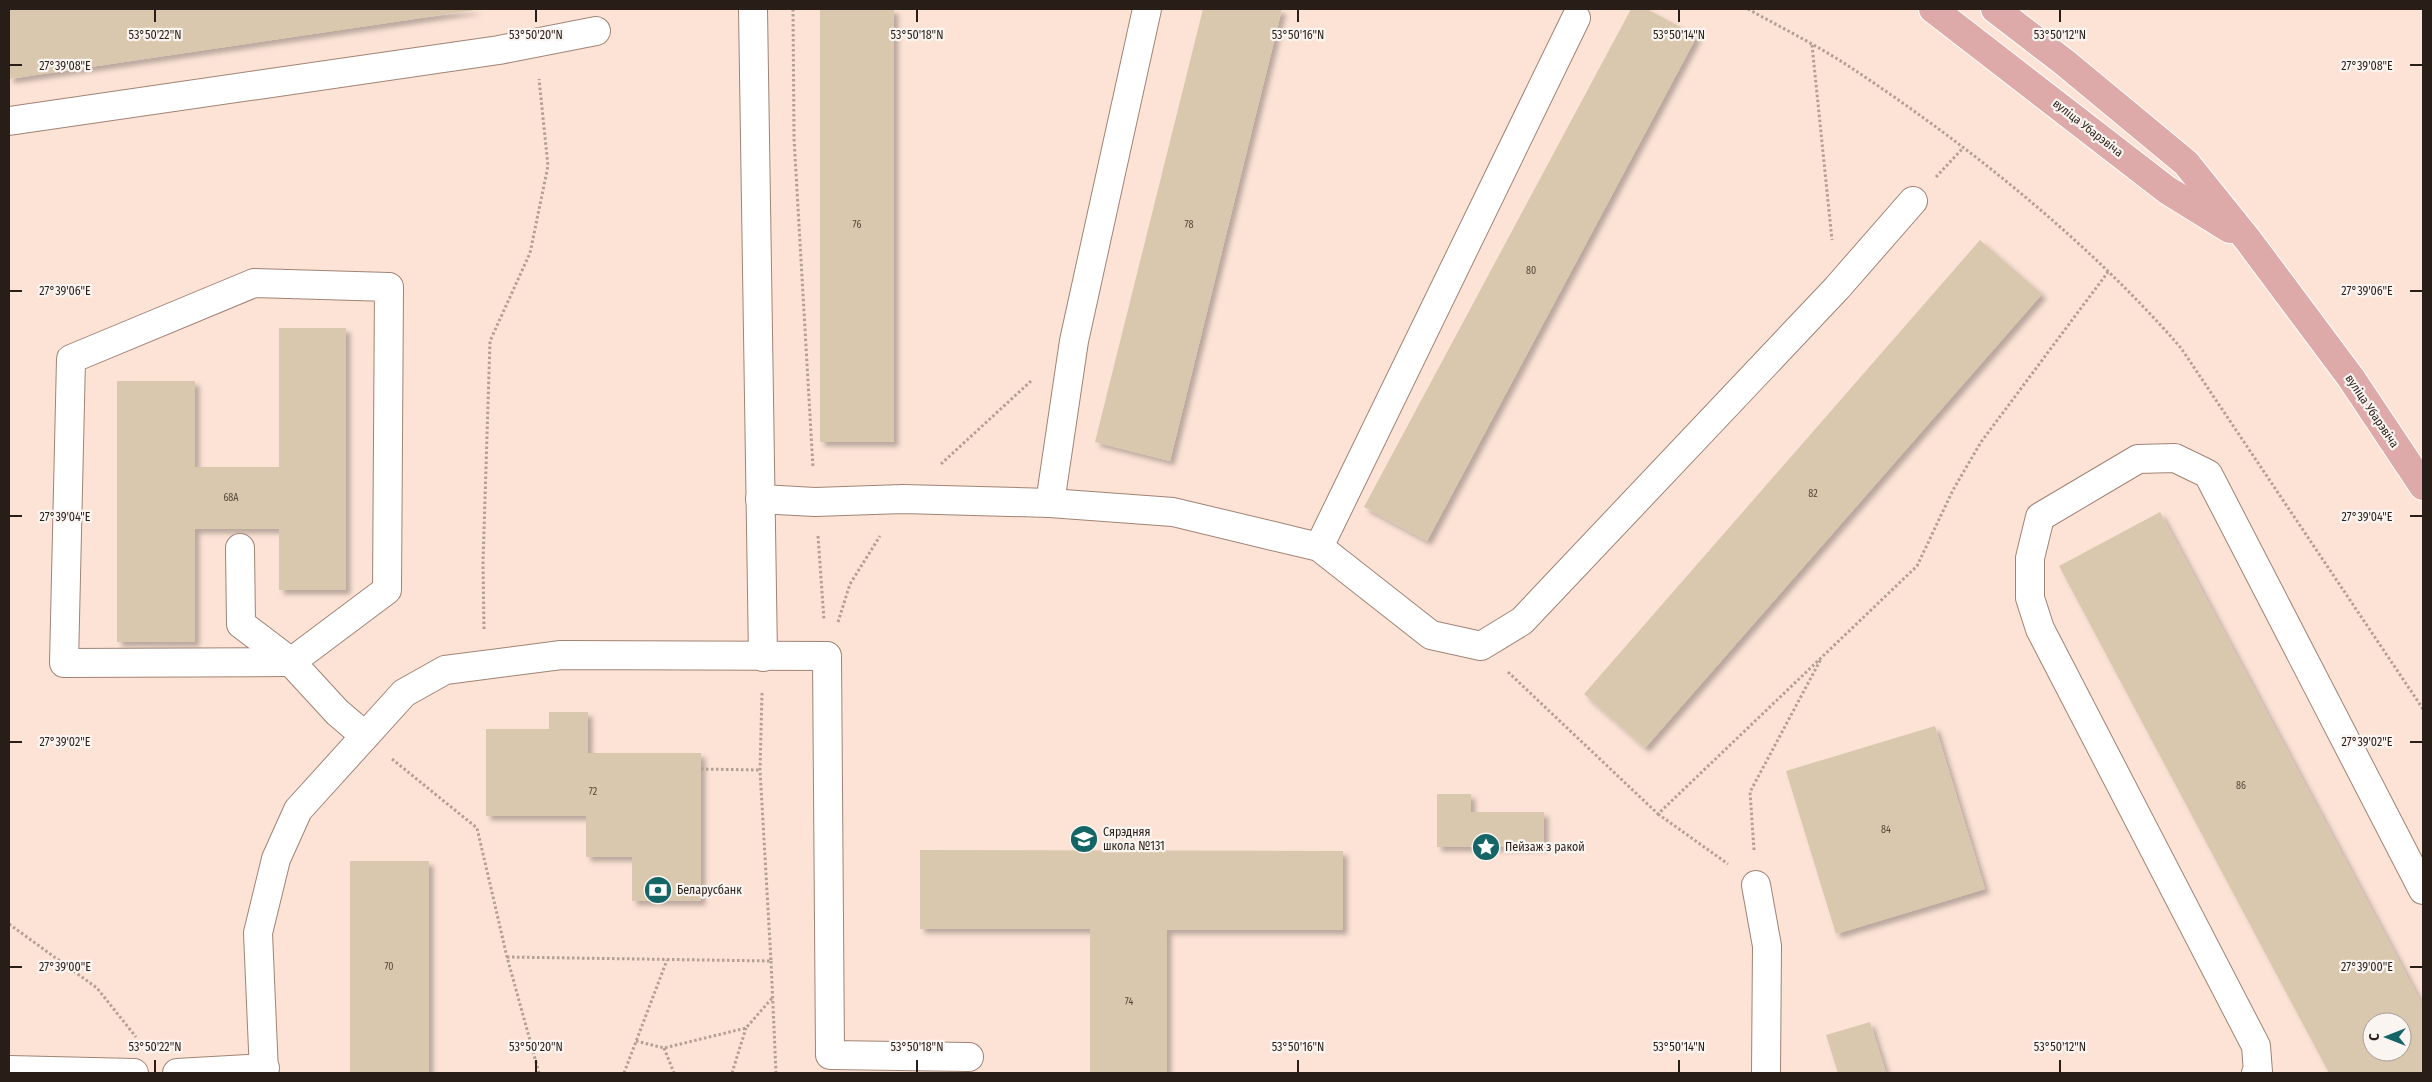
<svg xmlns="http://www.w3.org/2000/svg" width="2432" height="1082" font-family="'Fira Sans Condensed',sans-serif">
<defs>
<filter id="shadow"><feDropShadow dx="4.5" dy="4.5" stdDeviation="2.5" flood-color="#0004"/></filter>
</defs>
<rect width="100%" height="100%" fill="#fde3d6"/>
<g fill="#d9c8ad" fill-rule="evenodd" filter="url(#shadow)">
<path d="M9,9H475V10L9,79Z"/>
<rect x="820" y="9" width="74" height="433"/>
<path d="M1203,9H1282L1170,461L1095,442Z"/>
<path d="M1631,9H1647L1697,36L1427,541L1364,507Z"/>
<path d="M1980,240L2042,294L1645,748L1584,694Z"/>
<path d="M279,328H346V590H279V529H195V642H117V381H195V467H279Z"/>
<path d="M2160,512L2423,1006V1073H2329L2059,566ZM2372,1022H2402V1052H2372Z"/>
<path d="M549,712H588V753H701V901H632V857H586V816H486V729H549Z"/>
<path d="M1935,726L1985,889L1836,934L1786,771Z"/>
<path d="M1437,794H1471V812H1544V847H1437Z"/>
<path d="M920,850L1343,851V930H1167V1073H1090V929H920Z"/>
<rect x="350" y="861" width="79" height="212"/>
<path d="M1870,1022L1886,1073H1838L1826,1035Z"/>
</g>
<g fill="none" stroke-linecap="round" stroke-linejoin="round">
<defs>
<g id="minor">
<path d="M753,9L763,657"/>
<path d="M9,121L499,50L596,31"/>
<path d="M254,283L389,287L387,590L291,662L64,663L71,359Z"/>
<path d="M760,499L815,502L903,499L1050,503L1173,512L1319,547L1431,635L1481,646L1522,621L1837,288L1913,201"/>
<path d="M1050,503L1074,341L1147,9"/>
<path d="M1319,547L1576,18"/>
<path d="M240,548L241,624L291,662L337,712L365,736"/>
<path d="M1756,885L1767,946L1766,1073"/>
<path d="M9,1070L134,1073"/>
<path d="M177,1073L265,1068"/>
<path d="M264,1073L258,933L276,859L298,810L404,693L445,670L561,655L827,656L830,1055L969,1057"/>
<path d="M2256,1073L2258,1072L2256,1046L2040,629L2030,598V558L2040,517L2138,459L2175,458L2208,474L2423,890"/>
</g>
<g id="major">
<path d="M1933,9L2167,190L2230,229"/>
<path d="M1995,9L2064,62L2186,163L2248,240L2351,378L2423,486"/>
</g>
</defs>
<use href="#minor" stroke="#a08374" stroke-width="30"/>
<use href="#major" stroke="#fff" stroke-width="30"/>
<g stroke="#b39f94" stroke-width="3" stroke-dasharray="2.5 2.5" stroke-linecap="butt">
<path d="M793,9L794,138L813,468"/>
<path d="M1748,9C1782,28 1818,46 1850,67C1968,145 2089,242 2181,348L2423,709"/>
<path d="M1812,45L1832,240"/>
<path d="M1936,177L1963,148"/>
<path d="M941,464L1031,381"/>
<path d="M818,536L824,620"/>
<path d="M838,622L850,584L880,536"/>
<path d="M484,629L483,562L490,341L530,253L548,166L539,79"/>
<path d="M1508,672L1658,814L1917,566L1953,490L1981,442L2108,272"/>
<path d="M392,759L477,828L507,957L539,1073"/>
<path d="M701,769L760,770"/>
<path d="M1658,814L1728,864"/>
<path d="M1754,850L1750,792L1821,659"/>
<path d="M9,924L97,988L136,1037"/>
<path d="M507,957L771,961L760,770L762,693"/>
<path d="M771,961L776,1073"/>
<path d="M636,1041L664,1048L746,1028L773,997"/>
<path d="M664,1048L674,1073"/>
<path d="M624,1073L667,960"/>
<path d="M732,1073L746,1028"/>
</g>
<use href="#minor" stroke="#fff" stroke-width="28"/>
<use href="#major" stroke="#dea9a9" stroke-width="28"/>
</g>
<path fill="none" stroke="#281d17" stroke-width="2" d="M155,10V22M536,10V22M917,10V22M1298,10V22M1679,10V22M2060,10V22M10,65H22M2410,65H2422M10,291H22M2410,291H2422M10,516H22M2410,516H2422M10,742H22M2410,742H2422M10,967H22M2410,967H2422M155,1060V1072M536,1060V1072M917,1060V1072M1298,1060V1072M1679,1060V1072M2060,1060V1072"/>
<defs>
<symbol id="school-disc" viewBox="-11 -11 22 22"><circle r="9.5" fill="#156566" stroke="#fbf5f2"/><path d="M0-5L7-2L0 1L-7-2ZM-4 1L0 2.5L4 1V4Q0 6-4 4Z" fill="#fff"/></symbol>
<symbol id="sight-disc" viewBox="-11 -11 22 22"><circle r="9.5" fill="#156566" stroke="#fbf5f2"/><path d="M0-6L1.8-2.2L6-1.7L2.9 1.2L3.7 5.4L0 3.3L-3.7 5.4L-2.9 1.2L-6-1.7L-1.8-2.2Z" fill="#fff"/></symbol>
<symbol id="bank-disc" viewBox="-11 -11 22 22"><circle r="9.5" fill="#156566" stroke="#fbf5f2"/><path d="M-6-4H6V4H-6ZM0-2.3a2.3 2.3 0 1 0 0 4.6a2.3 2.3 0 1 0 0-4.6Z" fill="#fff"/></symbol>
</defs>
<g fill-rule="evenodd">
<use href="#school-disc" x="1068" y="823" width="32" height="32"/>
<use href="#sight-disc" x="1470" y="831" width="32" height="32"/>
<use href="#bank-disc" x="642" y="874" width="32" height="32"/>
</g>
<g text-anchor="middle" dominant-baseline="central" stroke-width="4.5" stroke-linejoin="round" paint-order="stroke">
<g font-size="10" fill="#54483c">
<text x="857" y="225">76</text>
<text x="1189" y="225">78</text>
<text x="1531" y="271">80</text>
<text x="1813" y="494">82</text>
<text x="231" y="498">68А</text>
<text x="2241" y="786">86</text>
<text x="593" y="792">72</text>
<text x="1886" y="830">84</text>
<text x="389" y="967">70</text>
<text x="1129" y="1002">74</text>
</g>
<g font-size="12" fill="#281d17" stroke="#fbf5f2">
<text transform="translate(2088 128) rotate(38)">вуліца Убарэвіча</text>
<text transform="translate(2372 411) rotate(56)">вуліца Убарэвіча</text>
</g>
<g font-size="12" fill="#281d17" stroke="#fbf5f2" text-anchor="start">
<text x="1103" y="832">Сярэдняя<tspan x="1103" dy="14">школа №131</tspan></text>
<text x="1505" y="847">Пейзаж з ракой</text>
<text x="677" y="890">Беларусбанк</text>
</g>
</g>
<g font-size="12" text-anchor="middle" fill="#281d17" stroke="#fbf5f2" stroke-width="4.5" stroke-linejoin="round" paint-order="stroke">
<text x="155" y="39">53°50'22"N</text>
<text x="536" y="39">53°50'20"N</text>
<text x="917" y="39">53°50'18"N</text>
<text x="1298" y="39">53°50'16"N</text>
<text x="1679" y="39">53°50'14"N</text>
<text x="2060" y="39">53°50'12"N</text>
<text x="2367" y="70">27°39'08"E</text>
<text x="65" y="70">27°39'08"E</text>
<text x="2367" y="295">27°39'06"E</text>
<text x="65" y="295">27°39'06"E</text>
<text x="2367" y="521">27°39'04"E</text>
<text x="65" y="521">27°39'04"E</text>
<text x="2367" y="746">27°39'02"E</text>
<text x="65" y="746">27°39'02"E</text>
<text x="2367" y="971">27°39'00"E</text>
<text x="65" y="971">27°39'00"E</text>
<text x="155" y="1051">53°50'22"N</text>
<text x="536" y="1051">53°50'20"N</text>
<text x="917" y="1051">53°50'18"N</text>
<text x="1298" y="1051">53°50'16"N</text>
<text x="1679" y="1051">53°50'14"N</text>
<text x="2060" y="1051">53°50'12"N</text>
</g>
<rect width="2432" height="1082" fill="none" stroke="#281d17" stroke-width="20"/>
<g transform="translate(2387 1037) rotate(270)"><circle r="24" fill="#fbf5f2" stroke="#a79f9a"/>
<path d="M0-4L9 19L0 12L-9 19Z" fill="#156566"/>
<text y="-8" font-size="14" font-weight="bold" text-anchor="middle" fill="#281d17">С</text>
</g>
</svg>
